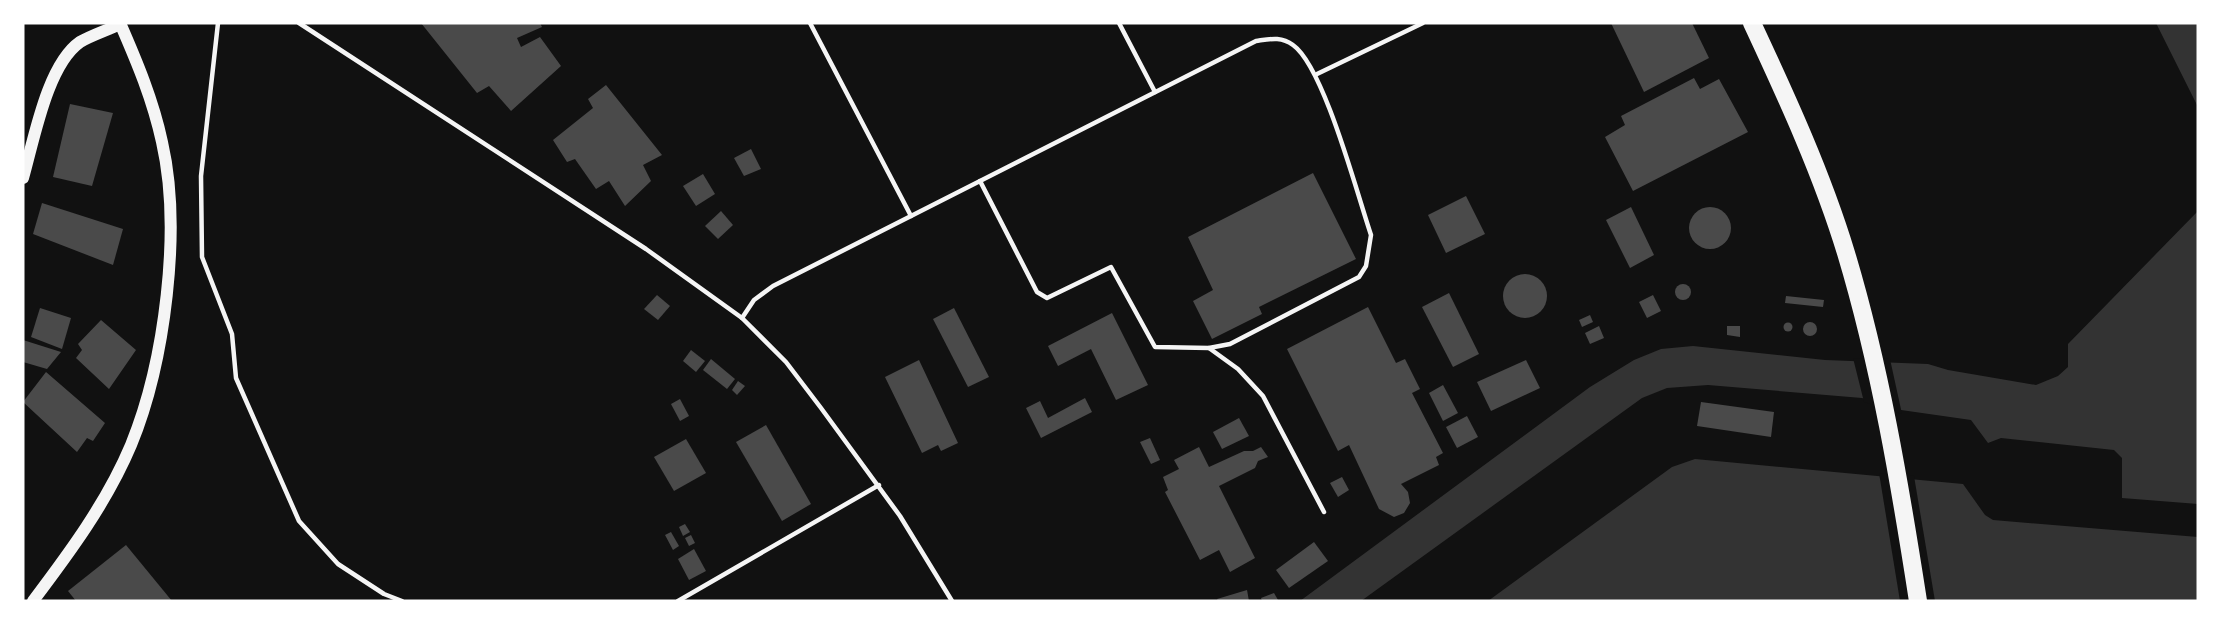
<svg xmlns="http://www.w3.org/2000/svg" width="2221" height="624" font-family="'Times New Roman',serif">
<rect width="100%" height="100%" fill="#111"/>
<g fill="#333">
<path d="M2156,23H2198V107Z"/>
<path d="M2198,211V504L2122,498V458L2114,450L2001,438L1988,443L1971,420L1901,410L1862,398L1708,385L1667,388L1642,398L1361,601H1300L1590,387L1634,360L1661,349L1693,346L1825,360L1928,364L1948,370L2036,385L2058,376L2068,367V344Z"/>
<path d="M1695,459L1963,484L1985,515L1993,520L2198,537V601H1488L1672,467Z"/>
</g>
<g fill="#111">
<path d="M1853,358L1890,359L1902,414L1864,402Z"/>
<path d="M1879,473L1914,476L1935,601H1900Z"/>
</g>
<g fill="#4a4a4a">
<path d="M421,23H540L542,27L517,38L521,47L540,37L561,66L511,111L489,86L477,93Z"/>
<path d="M1611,23H1692L1709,58L1644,92Z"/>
<path d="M1694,78L1700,89L1719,79L1748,132L1633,191L1605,137L1625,125L1621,116Z"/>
<path d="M606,85L662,155L643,165L651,181L625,206L609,181L596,189L575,159L567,162L553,140L593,108L588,99Z"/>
<path d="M70,104L113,113L92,186L53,177Z"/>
<path d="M751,149L761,169L744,176L734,158Z"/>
<path d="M1313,173L1356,259L1259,307L1262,314L1212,339L1193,301L1213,290L1188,237Z"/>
<path d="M703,174L715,194L696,206L683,186Z"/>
<path d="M1466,196L1485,234L1446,253L1428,215Z"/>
<path d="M42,203L123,229L113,265L33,234Z"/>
<circle cx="1710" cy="228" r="21"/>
<path d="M1631,207L1654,255L1630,268L1606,220Z"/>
<path d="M721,211L733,225L718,239L705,226Z"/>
<circle cx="1525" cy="296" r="22"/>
<circle cx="1683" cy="292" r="8"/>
<path d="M1449,293L1479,354L1453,367L1422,307Z"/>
<path d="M657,295L670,306L658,320L644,309Z"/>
<path d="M1653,295L1661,311L1647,318L1639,302Z"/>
<path d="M1786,296L1824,300L1823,307L1785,303Z"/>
<path d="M1368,307L1396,363L1405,359L1420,389L1412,393L1443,453L1436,457L1439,465L1401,484L1408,492L1410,503L1404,513L1394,517L1379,509L1349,445L1338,451L1287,349Z"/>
<path d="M40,308L71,318L62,349L31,337Z"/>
<path d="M954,308L989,377L968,387L933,319Z"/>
<path d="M1112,313L1148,385L1116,400L1091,349L1058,366L1048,346Z"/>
<path d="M1590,315L1593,322L1582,327L1579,320Z"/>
<path d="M101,320L136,350L109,389L76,358L82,350L78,344Z"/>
<circle cx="1810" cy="329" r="7"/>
<circle cx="1788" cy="327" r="4.5"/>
<path d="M1599,326L1604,338L1590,344L1585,333Z"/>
<path d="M1727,326H1740V337L1727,335Z"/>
<path d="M23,340L61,352L47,369L23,362Z"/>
<path d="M691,350L705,361L696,372L683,361Z"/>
<path d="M711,359L735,379L727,389L703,370Z"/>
<path d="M919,360L958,443L941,451L938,445L922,453L885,377Z"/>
<path d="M1526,360L1540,388L1491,411L1477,382Z"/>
<path d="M46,372L105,423L93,441L87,438L77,452L23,402Z"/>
<path d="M738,381L745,386L737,395L732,390Z"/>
<path d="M1443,385L1458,413L1443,421L1429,393Z"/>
<path d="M1085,398L1092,412L1041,438L1026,408L1040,401L1048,418Z"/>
<path d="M680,399L689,416L680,421L671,404Z"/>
<path d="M1701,402L1774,412L1771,437L1697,426Z"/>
<path d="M1467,416L1478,437L1457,448L1446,427Z"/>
<path d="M1239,418L1249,436L1222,449L1213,432Z"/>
<path d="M766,425L811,504L782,521L736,442Z"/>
<path d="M1150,438L1160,460L1151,464L1140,442Z"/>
<path d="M686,439L706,473L674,491L654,457Z"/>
<path d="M1199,447L1209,467L1244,451H1253L1261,447L1268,457L1258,461L1255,468L1219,486L1255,558L1230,572L1219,550L1200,560L1165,492L1168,490L1163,477L1179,469L1174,460Z"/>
<path d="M1342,477L1349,490L1338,497L1330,483Z"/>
<path d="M685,524L690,532L683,536L679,527Z"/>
<path d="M671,532L679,546L673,550L665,535Z"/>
<path d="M691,535L695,543L689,546L685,538Z"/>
<path d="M1314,542L1328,561L1289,588L1276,570Z"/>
<path d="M126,545L172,601H76L68,591Z"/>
<path d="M694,549L706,571L689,580L678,559Z"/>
<path d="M1247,590L1249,601H1218L1217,599Z"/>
<path d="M1274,593L1278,600L1262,601L1261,598Z"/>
</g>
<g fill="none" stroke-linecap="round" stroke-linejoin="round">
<g stroke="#f5f5f5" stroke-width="4.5">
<path d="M218,23L201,176L202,257L232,334L236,378L299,521L338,564L384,594L402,601"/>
<path d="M299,23L646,249L742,318L786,362L821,408L900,516L952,601"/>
<path d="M810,23L911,216"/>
<path d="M1119,23L1155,92"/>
<path d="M1317,74L1423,23"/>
<path d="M980,181L1037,292L1047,298L1111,267L1155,347L1209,348L1238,369L1263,396L1324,512"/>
<path d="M742,318L754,300L773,286L1256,41C1270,39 1281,36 1293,45C1324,67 1357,194 1371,235L1366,266L1359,277L1230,344L1209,348"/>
<path d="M678,601L879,485"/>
</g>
<g stroke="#f5f5f5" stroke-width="12">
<path d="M23,178C34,140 47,65 80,42C92,35 108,30 120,24"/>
<path d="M33,601C70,552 107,502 131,445C165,362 182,229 162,142C153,100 137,62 120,23"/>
</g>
<path stroke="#f5f5f5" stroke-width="18" d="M1752,23C1787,98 1822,174 1846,253C1880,366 1900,485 1918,601"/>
</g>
<rect width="2221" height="624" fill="none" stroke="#ffffff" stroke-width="49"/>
</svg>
